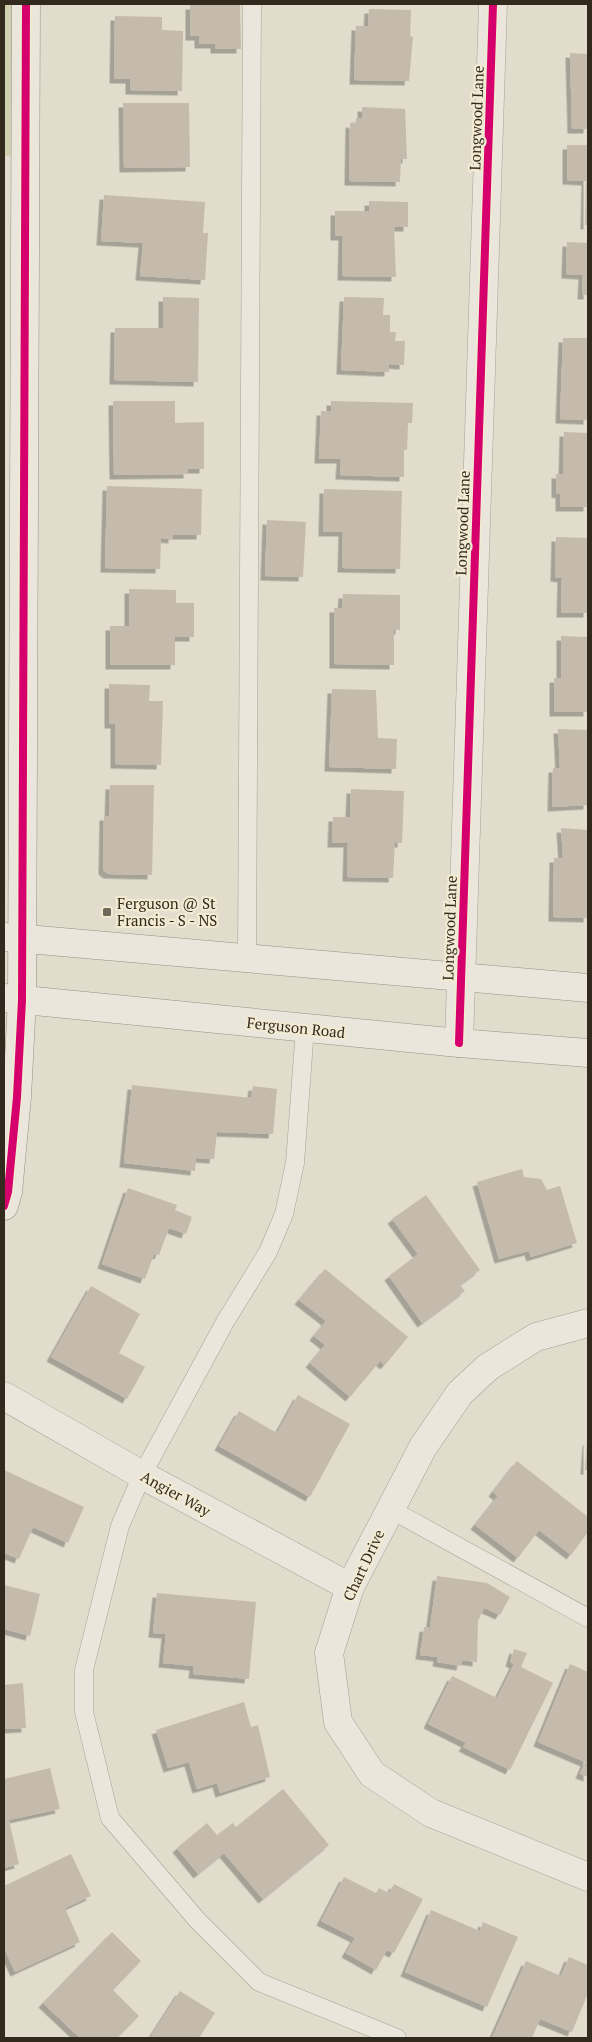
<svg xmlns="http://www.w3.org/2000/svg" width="592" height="2042" font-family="'PT Serif',serif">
<defs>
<filter id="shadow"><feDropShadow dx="-4.5" dy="4.5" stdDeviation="0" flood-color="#0004"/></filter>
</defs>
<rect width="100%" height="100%" fill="#e1dccc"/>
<path fill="#ced0af" d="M4,4H13L14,155L4,156Z"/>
<g fill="#c4bbad" filter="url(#shadow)">
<path d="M190,5H240L241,49H215V44H199V36H190Z"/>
<path d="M369,9L411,10L410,36L413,37L409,81L354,80L356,26H368Z"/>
<path d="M115,16L162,17V30L183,31L182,91L130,90V79H114Z"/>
<path d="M570,53L588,54V129H572Z"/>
<path d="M123,103H189L190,167L124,168Z"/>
<path d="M362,107L405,109L407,159H401L400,182L349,181L350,123L356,124V118L362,119Z"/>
<path d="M567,145H588V225H585L586,181L567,180Z"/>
<path d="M104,195L205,202L203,233H208L205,280L140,276L143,243L101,241Z"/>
<path d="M369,201L408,202V227H394L396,277L342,276L343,236H335V211H369Z"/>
<path d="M567,242L588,243V295H582L583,275L566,274Z"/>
<path d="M163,297L199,298L198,382L114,380L115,328H163Z"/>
<path d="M344,297L384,298L383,315H390V332H396L395,341H405L404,365L389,364V372L341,370Z"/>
<path d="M563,338H588V420L560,419Z"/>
<path d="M113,401H175V423L204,422V469H188V474L114,475Z"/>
<path d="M331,401L413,403L412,423H408L407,450H404V477L340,475L341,459H319L321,411H331Z"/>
<path d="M564,432L588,433V507H560V494L556,493V474H563Z"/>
<path d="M107,486L202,489L201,535H173V539L161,538L160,569L105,568Z"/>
<path d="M324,489L402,491L400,569L342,568L343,532H323Z"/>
<path d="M267,520L306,522L303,577L265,576Z"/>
<path d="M556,537L588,538V613H561L562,578L555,577Z"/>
<path d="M129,589L176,590V603H194V637H175V665H110V626H129Z"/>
<path d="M343,594L400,595V630H394V665L334,664V608H342Z"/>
<path d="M561,636L588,637V712H554V678H561Z"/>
<path d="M109,684L150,685L149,701H163L161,765L115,764V724H109Z"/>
<path d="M332,689L376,690L378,738L397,739L396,769L329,767Z"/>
<path d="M558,729L588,730V805L552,807L553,768H560Z"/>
<path d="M110,785H154L152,875L108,874L103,870L104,816H109Z"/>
<path d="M351,789L404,791L402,843H395L393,878L347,877L348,843H332L333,817H350Z"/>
<path d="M561,828L588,830V918L553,917L554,858H563Z"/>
<path d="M132,1085L251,1098L253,1086L277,1089L273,1134L217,1132L214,1159L196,1158L195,1171L124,1163Z"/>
<path d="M522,1169L524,1177L541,1179L547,1190L560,1186L577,1243L531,1257L529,1251L499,1259L477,1182Z"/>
<path d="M128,1188L177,1205L175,1210L192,1217L186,1234L169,1228L159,1255L154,1254L145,1279L102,1264Z"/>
<path d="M426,1195L480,1270L460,1285L465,1291L422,1323L389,1276L418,1254L392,1219Z"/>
<path d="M325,1269L408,1337L385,1365L380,1361L350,1397L310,1363L325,1345L314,1336L326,1321L299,1300Z"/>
<path d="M91,1286L140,1314L119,1353L145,1367L127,1399L51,1357Z"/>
<path d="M298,1395L350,1424L310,1497L219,1446L239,1411L277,1433Z"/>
<path d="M587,1441H588V1470H585Z"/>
<path d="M517,1461L588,1517V1532L571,1555L539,1530L518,1558L475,1525L498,1496L493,1492Z"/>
<path d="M4,1470L84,1507L68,1543L33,1527L19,1559L4,1553Z"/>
<path d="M437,1576L487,1583L510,1597L500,1615L484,1608L478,1621L477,1662L462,1660L461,1666L437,1662L438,1657L420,1655L424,1627L430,1628Z"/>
<path d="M4,1585L40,1594L30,1636L4,1629Z"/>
<path d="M157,1593L256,1602L249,1679L193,1674L194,1666L163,1663L166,1634L153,1633Z"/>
<path d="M514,1649L527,1653L521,1667L553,1683L510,1770L463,1747L466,1743L428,1724L452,1676L497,1698L514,1664L510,1662Z"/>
<path d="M570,1664L588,1672V1777L580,1774L585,1762L538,1742Z"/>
<path d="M23,1683L26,1728L4,1729V1685Z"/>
<path d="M244,1702L251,1727L258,1725L270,1777L220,1793L217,1783L197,1789L189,1762L168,1768L156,1730Z"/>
<path d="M50,1768L60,1809L9,1820L19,1864L4,1868V1779Z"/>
<path d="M283,1789L329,1845L263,1899L224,1853L198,1874L177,1848L207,1823L217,1835L233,1823L236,1827Z"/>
<path d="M71,1854L91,1896L65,1908L80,1942L15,1972L4,1948V1886Z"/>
<path d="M344,1877L376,1893L379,1888L389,1893L394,1884L423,1899L394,1953L387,1950L376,1970L346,1953L355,1938L321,1921Z"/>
<path d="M431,1910L480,1931L483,1922L518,1937L487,2007L405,1972Z"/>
<path d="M112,1932L141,1961L113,1990L139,2016L117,2038H80L43,2003Z"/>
<path d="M569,1957L588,1965V1993L572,2032L540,2019L532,2038H492L526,1961L561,1976Z"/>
<path d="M180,1991L215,2013L199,2038H150Z"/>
</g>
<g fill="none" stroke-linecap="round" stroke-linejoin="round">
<defs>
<g id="lane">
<path d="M247,957L252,4"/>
<path d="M305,1028L295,1163L284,1214L268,1252L225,1322L142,1475L120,1526L84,1670V1712L110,1818L198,1921L259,1982L397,2038"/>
<path d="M390,1509L588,1618"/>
</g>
<g id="street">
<path d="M459,1043L493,4"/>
<path d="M588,1323L536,1337L488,1367L460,1393L423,1447L350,1587L329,1653L338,1722L372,1774L431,1813L588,1877"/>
<path d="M4,1396L142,1475L350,1587"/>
</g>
<g id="secondary">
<path d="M4,937L588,988"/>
<path d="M4,998L459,1043L588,1053"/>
<path d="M4,1206L8,1192L17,1097L22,1000L26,4"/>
</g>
</defs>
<use href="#lane" stroke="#a6a195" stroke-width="19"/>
<use href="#street" stroke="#a6a195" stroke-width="29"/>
<use href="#secondary" stroke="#969085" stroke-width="29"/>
<use href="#lane" stroke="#eae6dc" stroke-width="18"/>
<use href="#street" stroke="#eae6dc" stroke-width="28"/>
<use href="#secondary" stroke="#eae6dc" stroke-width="28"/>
<defs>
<g id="cycleway">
<path d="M459,1043L493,4"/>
<path d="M4,1206L8,1192L17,1097L22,1000L26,4"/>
</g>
</defs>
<use href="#cycleway" stroke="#f2ebd2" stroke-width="11"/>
<use href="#cycleway" stroke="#d6006c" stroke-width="8"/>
</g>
<rect fill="#70685b" stroke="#f2ebd2" stroke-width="2" x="102" y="907" width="10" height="10" rx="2.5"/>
<g text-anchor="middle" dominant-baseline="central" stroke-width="4.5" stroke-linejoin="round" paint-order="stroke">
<g font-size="15" fill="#332a1e" stroke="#f2ebd2">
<text transform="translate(476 118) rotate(-88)">Longwood Lane</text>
<text transform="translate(462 523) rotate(-88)">Longwood Lane</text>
<text transform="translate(449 928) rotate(-88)">Longwood Lane</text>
<text transform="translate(296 1027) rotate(6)">Ferguson Road</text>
<text transform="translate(176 1493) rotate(29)">Angier Way</text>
<text transform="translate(363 1565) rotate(-65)">Chart Drive</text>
</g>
<g font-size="15" fill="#332a1e" stroke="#f2ebd2" text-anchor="start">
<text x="117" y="903">Ferguson @ St<tspan x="117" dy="17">Francis - S - NS</tspan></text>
</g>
</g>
<rect width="592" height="2042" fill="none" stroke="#332a1e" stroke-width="10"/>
</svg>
